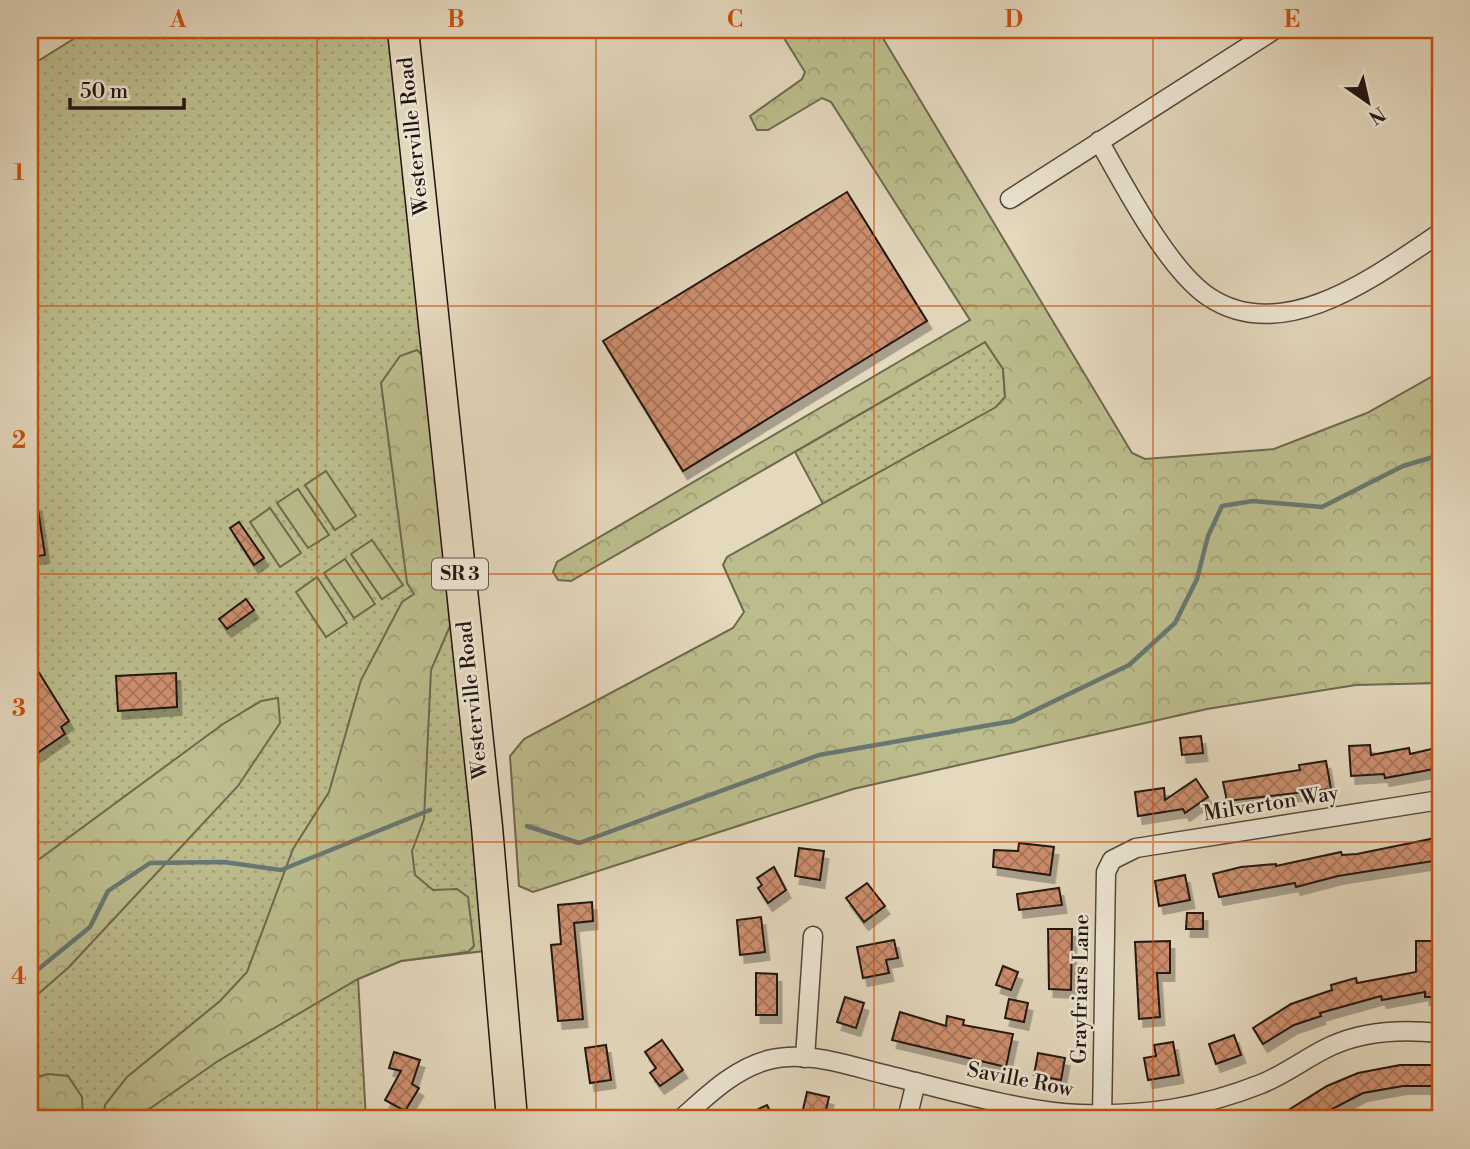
<svg xmlns="http://www.w3.org/2000/svg" width="1470" height="1149" font-family="'Libre Bodoni',serif">
<defs>
<pattern id="green-dots" width="8" height="8" patternUnits="userSpaceOnUse" patternTransform="scale(1.75)"><rect width="8" height="8" fill="#bcbc8c"/><path d="M2 2h.1M6 6h.1" fill="none" stroke="#a1a178" stroke-width="1.8" stroke-linecap="round"/></pattern>
<pattern id="forest-crowns" width="20" height="18" patternUnits="userSpaceOnUse" patternTransform="scale(1.75)"><rect width="20" height="18" fill="#bcbc8c"/><path d="M2 6a3 3 0 1 1 6 0M12 15a3 3 0 1 1 6 0" fill="none" stroke="#a1a178"/></pattern>
<pattern id="building-cross-hatch" width="8" height="8" patternUnits="userSpaceOnUse" patternTransform="scale(1.75)"><rect width="8" height="8" fill="#cd8e6e"/><path d="M0 0l8 8M0 8l8-8" fill="none" stroke="#a67359"/></pattern>
<filter id="shadow"><feDropShadow dx="4.5" dy="8" stdDeviation="0" flood-color="#0004"/></filter>
</defs>
<rect width="100%" height="100%" fill="#e4d8bd"/>
<filter id="stains"><feTurbulence type="fractalNoise" baseFrequency=".00286" numOctaves="4"/><feColorMatrix values="0 0 0 0 .2 0 0 0 0 .09 0 0 0 0 .02 0 0 0 .5 -.17"/></filter>
<radialGradient id="worn" r=".72"><stop offset=".6" stop-color="#630" stop-opacity="0"/><stop offset="1" stop-color="#630" stop-opacity=".3"/></radialGradient>
<g fill="url(#green-dots)" stroke="#6e684e" stroke-width="2">
<path d="M88,30H390L433,424L484,951L401,961L358,979L366,1119H30V66Z"/>
<path d="M985,342L1003,369L1005,397L997,407L823,504L795,452Z"/>
</g>
<g fill="url(#forest-crowns)" stroke="#6e684e" stroke-width="2">
<path d="M779,30H878L1132,453L1145,459L1274,449L1367,413L1440,372V683L1356,685L1207,709L853,789L533,892L519,886L510,756L524,739L733,628L744,612L723,565L727,557L996,407L1005,397L1003,369L985,342L571,581L558,580L553,572L557,562L970,320L831,102L822,98L768,130H757L750,116L802,79L805,72Z"/>
<path d="M417,350L426,359L450,626L431,670L424,819L412,851L415,875L433,890L457,889L468,897L474,946L468,952L401,961L358,979L218,1061L135,1119H103L105,1105L127,1077L220,1001L247,972L293,849L329,792L361,680L402,602L414,594L407,583L381,383L400,356Z"/>
<path d="M278,698L280,723L238,786L68,968L30,1001V866L223,724L261,701Z"/>
<path d="M48,1074L68,1076L82,1097L83,1119H30V1079Z"/>
</g>
<g fill="#bcbc8c" stroke="#6e684e" stroke-width="2">
<path d="M326,471L356,516L335,530L305,485Z"/>
<path d="M298,489L329,535L308,548L277,503Z"/>
<path d="M270,508L301,553L280,567L250,522Z"/>
<path d="M372,540L403,585L382,599L351,554Z"/>
<path d="M345,559L375,604L354,618L324,573Z"/>
<path d="M317,577L347,623L326,637L296,592Z"/>
</g>
<g fill="none" stroke-linecap="round" stroke-linejoin="round">
<g stroke="#677773" stroke-width="4.5">
<path d="M527,826L579,843L819,755L1013,721L1129,665L1175,623L1197,579L1208,536L1222,506L1253,501L1322,507L1403,466L1440,455"/>
<path d="M30,976L90,927L108,891L150,863L224,862L281,870L430,810"/>
</g>
</g>
<g fill="url(#building-cross-hatch)" stroke="#211511" stroke-width="2" filter="url(#shadow)">
<path d="M847,192L927,321L683,471L603,341Z"/>
<path d="M37,503L45,555L30,557V504Z"/>
<path d="M239,522L264,558L254,565L230,528Z"/>
<path d="M246,599L254,610L227,629L219,619Z"/>
<path d="M30,658L69,721L61,727L65,734L30,758Z"/>
<path d="M176,673L177,707L118,711L116,676Z"/>
<path d="M1201,736L1203,753L1182,755L1180,738Z"/>
<path d="M1370,745L1371,755L1409,748L1410,754L1440,747V768L1385,778L1384,774L1351,776L1349,746Z"/>
<path d="M1326,761L1331,789L1227,801L1223,782L1300,770L1299,765Z"/>
<path d="M1196,779L1208,797L1185,813L1183,809L1138,816L1135,792L1164,788L1165,800Z"/>
<path d="M1440,837V860L1338,876L1296,887L1295,883L1219,897L1213,874L1241,867L1276,864V866L1341,852L1342,855L1357,854Z"/>
<path d="M1019,843L1054,847L1050,875L993,867L994,850L1018,851Z"/>
<path d="M799,848L824,851L820,880L795,876Z"/>
<path d="M774,867L786,890L768,903L758,888L762,885L757,878Z"/>
<path d="M1185,875L1190,900L1159,906L1155,881Z"/>
<path d="M867,883L885,906L864,922L846,898Z"/>
<path d="M1059,888L1062,905L1019,910L1017,894Z"/>
<path d="M592,902L593,921L574,923L583,1019L558,1021L551,945L561,944L558,905Z"/>
<path d="M1187,913H1203V929H1186Z"/>
<path d="M761,917L765,952L740,955L737,920Z"/>
<path d="M1048,929H1072L1071,990L1049,989Z"/>
<path d="M894,940L898,958L886,960L889,973L863,978L857,947Z"/>
<path d="M1170,941V973H1157L1160,1017L1139,1019L1135,942Z"/>
<path d="M1416,941H1432L1433,975H1440V997H1425V992L1382,1000L1381,996L1320,1013L1321,1016L1294,1025L1263,1044L1253,1028L1291,1004L1332,990L1331,985L1356,978L1357,983L1416,972Z"/>
<path d="M1003,966L1018,972L1011,990L996,985Z"/>
<path d="M756,973L777,974V1015H756Z"/>
<path d="M845,997L864,1003L856,1028L837,1022Z"/>
<path d="M1009,999L1028,1003L1024,1022L1005,1018Z"/>
<path d="M900,1012L946,1026L947,1016L964,1020L963,1025L1013,1034L1006,1067L892,1040Z"/>
<path d="M1234,1035L1241,1055L1216,1064L1209,1044Z"/>
<path d="M662,1040L683,1070L660,1086L650,1073L656,1068L645,1052Z"/>
<path d="M1173,1042L1179,1075L1148,1080L1144,1058L1156,1056L1154,1045Z"/>
<path d="M606,1045L611,1080L590,1083L585,1048Z"/>
<path d="M394,1052L420,1060L412,1084L419,1088L405,1111L385,1100L401,1071L389,1068Z"/>
<path d="M1038,1053L1065,1058L1061,1080L1034,1075Z"/>
<path d="M1400,1065H1439V1086H1403L1363,1093L1313,1119H1274L1327,1086L1358,1073Z"/>
<path d="M807,1092L829,1097L824,1119H810L811,1115L802,1114Z"/>
<path d="M767,1105L774,1119H738Z"/>
</g>
<g fill="none" stroke-linecap="round" stroke-linejoin="round">
<defs>
<g id="minor">
<path d="M1099,141C1124,185 1168,270 1209,297C1285,347 1378,274 1440,233"/>
<path d="M1010,199L1274,30"/>
<path d="M805,1058L813,936"/>
<path d="M681,1119C707,1096 734,1069 768,1060C805,1050 847,1065 883,1074C941,1088 1022,1112 1080,1114C1146,1116 1200,1108 1261,1084C1286,1074 1307,1057 1331,1046C1365,1030 1403,1029 1440,1033"/>
<path d="M907,1119L916,1082"/>
<path d="M1102,1119L1106,872L1112,860L1136,848L1440,800"/>
</g>
<path id="primary" d="M403,30L487,827L512,1119"/>
</defs>
<use href="#minor" stroke="#52463c" stroke-width="21"/>
<use href="#primary" stroke="#211511" stroke-width="33"/>
<use href="#minor" stroke="#ede6d4" stroke-width="18"/>
<use href="#primary" stroke="#e4d8bd" stroke-width="30"/>
</g>
<path fill="none" stroke="#ca4f0d" stroke-width="2" stroke-opacity="0.55" d="M317,30V1119M596,30V1119M874,30V1119M1153,30V1119M30,306H1440M30,574H1440M30,842H1440"/>
<g text-anchor="middle" dominant-baseline="central" stroke-width="5" stroke-linejoin="round" paint-order="stroke">
<rect fill="#ede6d4" stroke="#5e544c" stroke-width="2" x="432" y="558.5" width="56" height="31" rx="5"/>
<g font-size="19" font-weight="bold" fill="#211511">
<text x="460" y="574">SR 3</text>
</g>
<g font-size="21" fill="#211511" stroke="#ede6d4">
<text transform="translate(414 136) rotate(-96)">Westerville Road</text>
<text transform="translate(473 700) rotate(-96)">Westerville Road</text>
<text transform="translate(1271 804) rotate(-9)">Milverton Way</text>
<text transform="translate(1081 989) rotate(-89)">Grayfriars Lane</text>
<text transform="translate(1020 1080) rotate(11)">Saville Row</text>
</g>
</g>
<rect width="1470" height="1149" fill="none" stroke="#e4d8bd" stroke-width="77"/>
<g transform="translate(1368 102) rotate(146)" stroke="#ede6d4" stroke-width="5" paint-order="stroke">
<path d="M0-5L12 26L0 18L-12 26Z" fill="#211511"/>
<text y="-10" font-size="19" font-weight="bold" text-anchor="middle" fill="#211511">N</text>
</g>
<path d="M70 98v10h114v-10" fill="none" stroke="#211511" stroke-width="3.5"/>
<text x="80" y="98" font-size="21" fill="#211511" stroke="#ede6d4" stroke-width="5" paint-order="stroke">50 m</text>
<rect x="38" y="38" width="1394" height="1072" fill="none" stroke="#ca4f0d" stroke-width="2.5"/>
<g font-size="23" text-anchor="middle" font-weight="bold" fill="#ca4f0d">
<text x="178" y="27">A</text>
<text x="456" y="27">B</text>
<text x="735" y="27">C</text>
<text x="1014" y="27">D</text>
<text x="1292" y="27">E</text>
<text x="19" y="180">1</text>
<text x="19" y="448">2</text>
<text x="19" y="716">3</text>
<text x="19" y="984">4</text>
</g>
<rect width="100%" height="100%" filter="url(#stains)"/>
<rect width="100%" height="100%" fill="url(#worn)"/>
</svg>
